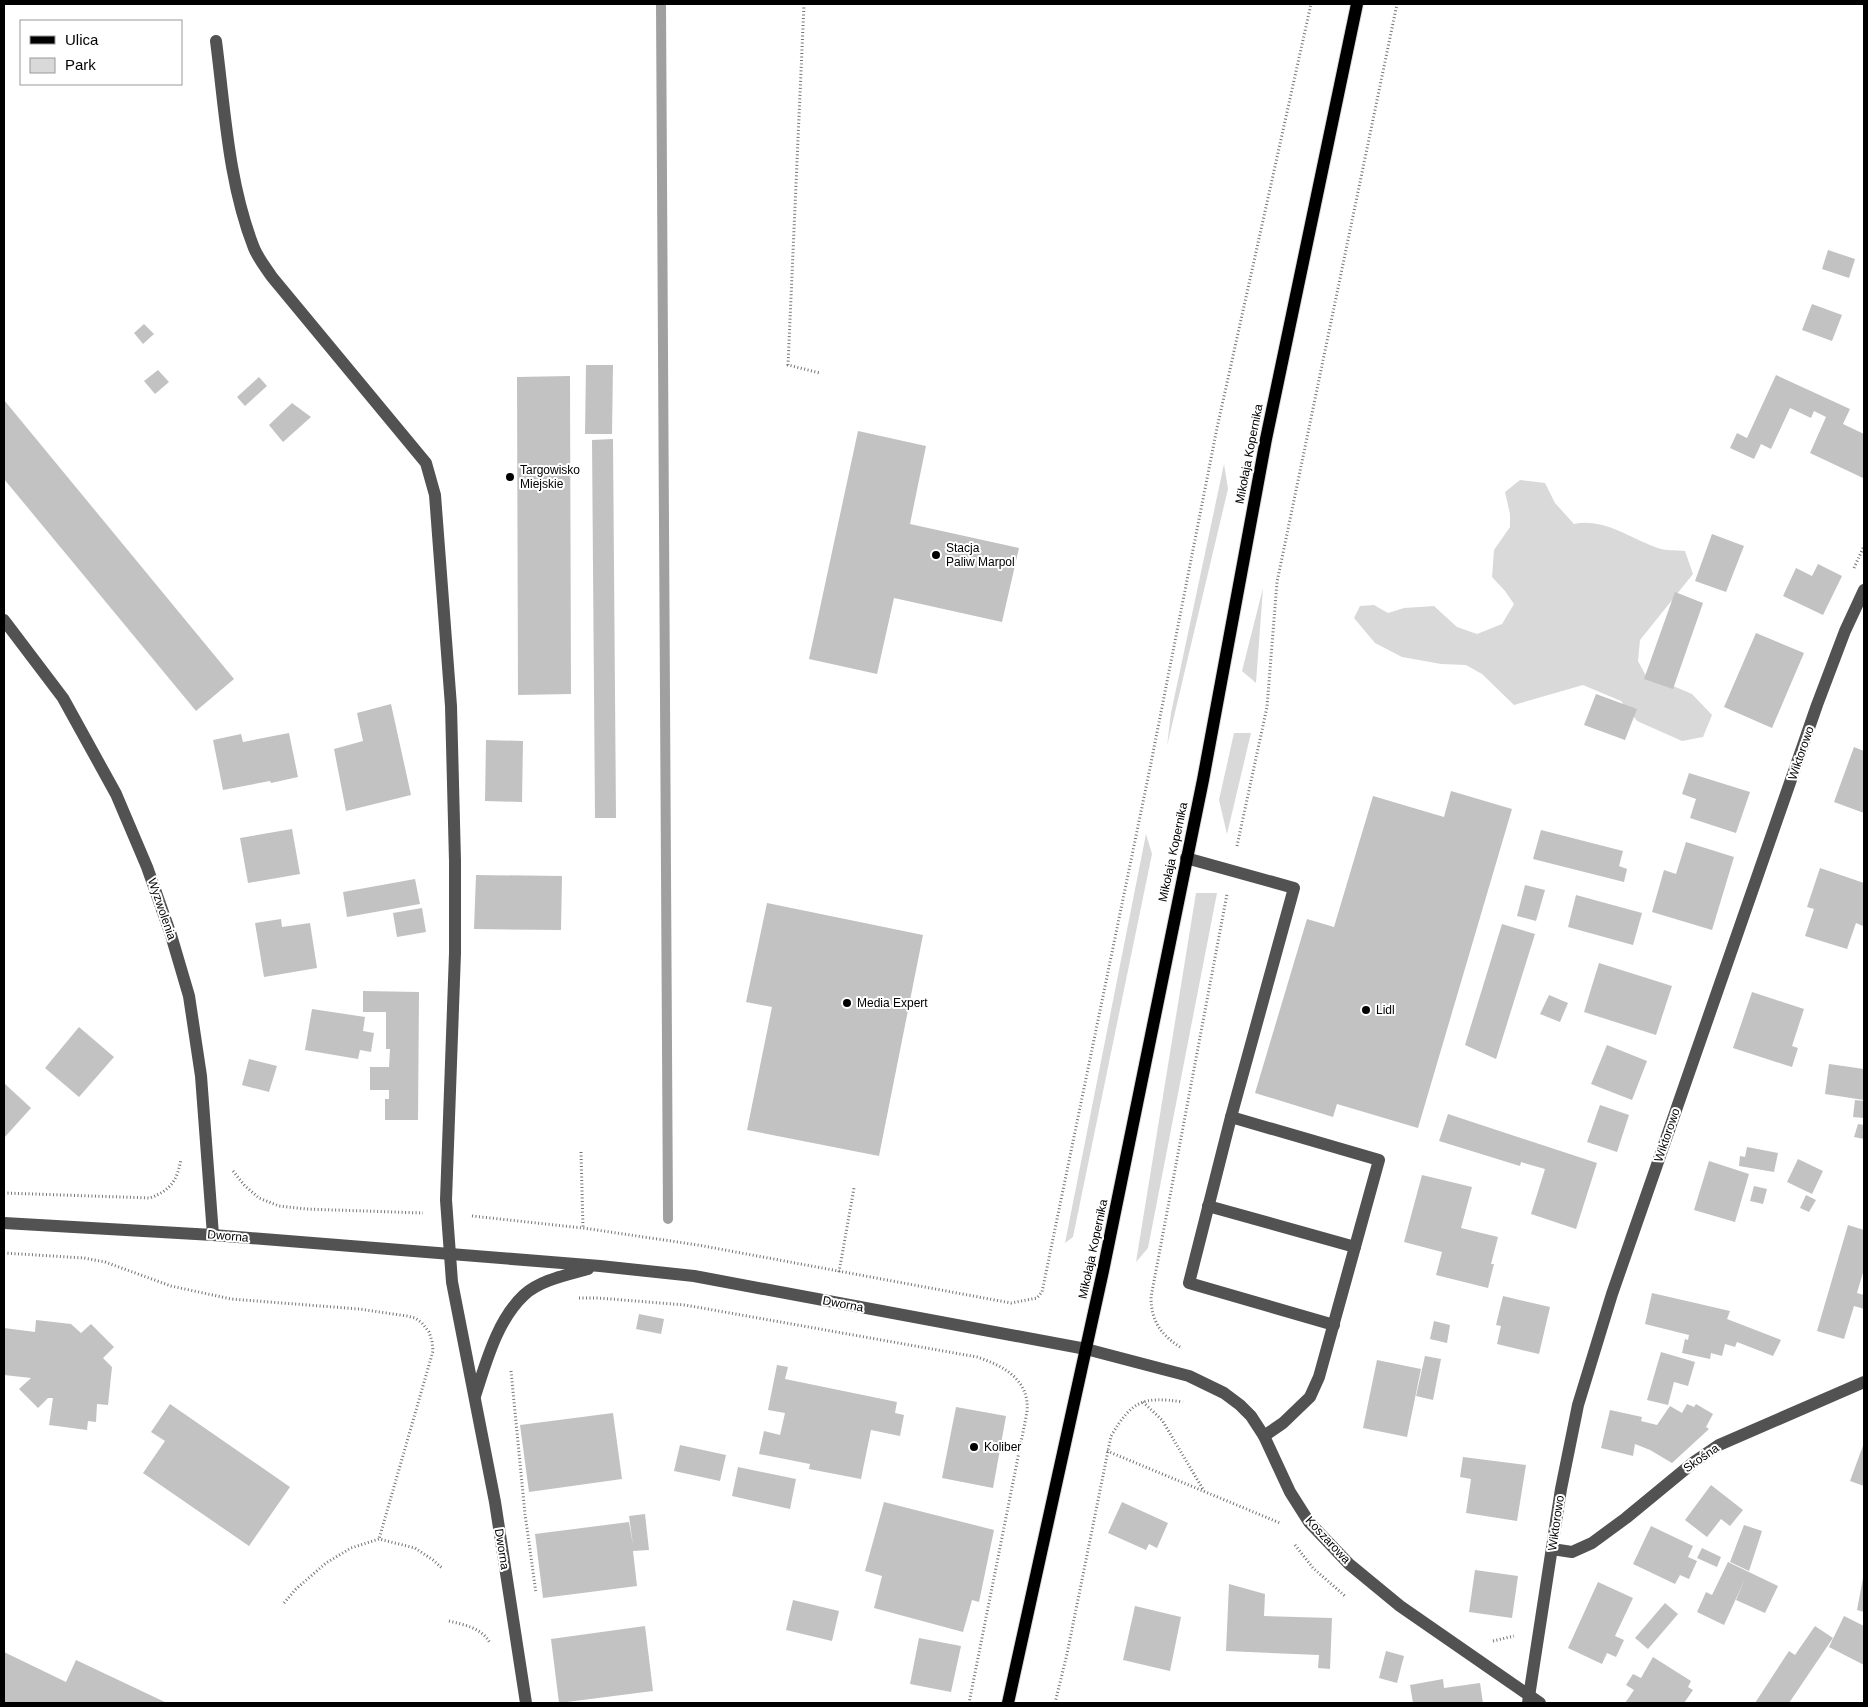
<svg xmlns="http://www.w3.org/2000/svg" width="1868" height="1707" font-family="Arial,sans-serif">
<rect width="100%" height="100%" fill="#fff"/>
<g fill="#d9d9d9">
<path d="M1224,464L1228,489L1167,746L1171,713Z"/>
<path d="M1520,480L1545,483L1555,503L1574,524C1603,518 1628,537 1655,547C1664,551 1676,550 1685,551L1693,574L1640,640L1638,661L1645,674L1692,694L1712,715L1703,737L1682,741L1637,721L1621,701L1583,685L1514,705L1482,674L1466,665L1441,664L1402,657L1375,643L1354,618L1360,606L1374,605L1388,613L1404,608L1434,606L1457,627L1477,634L1502,624L1514,604L1505,591L1492,577L1494,550L1510,527V514L1505,492Z"/>
<path d="M1263,588L1256,683L1242,671Z"/>
<path d="M1234,733H1251L1227,834L1219,800Z"/>
<path d="M1146,834L1152,854L1073,1237L1065,1243Z"/>
<path d="M1196,893H1217L1148,1248L1136,1262Z"/>
</g>
<g fill="none" stroke-linecap="round" stroke-linejoin="round">
<path stroke="#a0a0a0" stroke-width="10" d="M661,4L668,1219"/>
</g>
<g fill="#c2c2c2">
<path d="M1828,250L1855,259L1849,278L1822,269Z"/>
<path d="M1812,304L1842,315L1832,341L1802,330Z"/>
<path d="M144,324L154,334L143,344L134,333Z"/>
<path d="M586,365H613L612,434H585Z"/>
<path d="M158,370L169,382L155,394L144,381Z"/>
<path d="M1776,375L1850,409L1843,424L1864,434L1863,478L1810,453L1826,417L1814,411L1811,418L1790,408L1771,449L1761,444L1754,459L1730,448L1737,433L1747,438Z"/>
<path d="M570,376L571,694L518,695L517,377Z"/>
<path d="M259,377L267,386L245,406L237,397Z"/>
<path d="M4,400L234,679L196,711L4,479Z"/>
<path d="M292,403L311,417L283,442L269,425Z"/>
<path d="M858,431L926,446L910,524L1019,548L1002,622L894,598L877,674L809,659Z"/>
<path d="M613,439L616,818H595L592,440Z"/>
<path d="M1712,534L1744,546L1726,592L1695,581Z"/>
<path d="M1818,564L1842,576L1823,615L1783,596L1796,568L1812,576Z"/>
<path d="M1675,592L1703,603L1673,689L1644,679Z"/>
<path d="M1756,633L1804,653L1772,728L1724,707Z"/>
<path d="M1596,694L1637,709L1625,740L1584,725Z"/>
<path d="M391,704L411,795L346,811L334,749L363,741L357,713Z"/>
<path d="M289,733L298,777L271,783L270,781L223,790L213,740L241,734L243,742Z"/>
<path d="M486,740L523,741L522,802L485,801Z"/>
<path d="M1854,747L1864,751V813L1834,802Z"/>
<path d="M1689,773L1750,792L1736,833L1690,818L1696,799L1682,794Z"/>
<path d="M1451,791L1512,809L1418,1128L1337,1104L1333,1117L1255,1093L1307,919L1334,927L1373,796L1444,817Z"/>
<path d="M292,829L300,874L248,883L240,838Z"/>
<path d="M1541,830L1623,851L1619,866L1627,869L1624,882L1533,859Z"/>
<path d="M1686,842L1734,857L1712,930L1652,912L1664,870L1676,874Z"/>
<path d="M1820,868L1864,883V922L1863,926L1856,923L1847,949L1805,936L1814,909L1807,907Z"/>
<path d="M476,875L562,876L561,930L474,929Z"/>
<path d="M415,879L420,904L347,917L343,892Z"/>
<path d="M1525,885L1545,890L1536,921L1517,916Z"/>
<path d="M1576,895L1642,913L1633,945L1568,927Z"/>
<path d="M767,903L923,935L879,1156L747,1130L772,1007L746,1002Z"/>
<path d="M422,908L426,932L397,937L393,913Z"/>
<path d="M281,919L282,927L310,923L317,968L264,977L255,923Z"/>
<path d="M1502,924L1535,934L1496,1059L1465,1045Z"/>
<path d="M1599,963L1672,986L1656,1035L1584,1012Z"/>
<path d="M363,991L419,992L418,1120H385V1099H389V1090H370V1067H389L390,1049H386V1012H363Z"/>
<path d="M1752,992L1804,1009L1792,1046L1798,1048L1792,1067L1733,1048Z"/>
<path d="M1549,995L1568,1003L1560,1022L1540,1014Z"/>
<path d="M312,1009L365,1017L363,1031L374,1033L371,1052L360,1050L358,1059L305,1050Z"/>
<path d="M79,1027L114,1057L79,1097L45,1068Z"/>
<path d="M1607,1045L1647,1061L1632,1100L1591,1084Z"/>
<path d="M249,1059L277,1066L269,1092L242,1085Z"/>
<path d="M1829,1064L1864,1069V1100L1825,1094Z"/>
<path d="M4,1083L31,1108L4,1138Z"/>
<path d="M1855,1100L1864,1101V1118L1853,1117Z"/>
<path d="M1600,1105L1629,1115L1617,1152L1587,1142Z"/>
<path d="M1448,1114L1597,1163L1576,1229L1531,1214L1545,1169L1521,1162L1520,1166L1439,1141Z"/>
<path d="M1858,1124L1864,1125V1139L1854,1137Z"/>
<path d="M1747,1147L1778,1153L1774,1172L1739,1166L1740,1156L1745,1157Z"/>
<path d="M1798,1159L1823,1171L1812,1194L1787,1182Z"/>
<path d="M1709,1161L1749,1174L1735,1222L1694,1210Z"/>
<path d="M1422,1175L1472,1187L1461,1228L1498,1237L1491,1264H1494L1488,1288L1436,1275L1442,1252L1404,1242Z"/>
<path d="M1754,1186L1767,1189L1763,1204L1750,1201Z"/>
<path d="M1806,1195L1816,1200L1809,1212L1800,1208Z"/>
<path d="M1848,1225L1864,1230V1269L1857,1293L1864,1295V1309L1854,1306L1844,1339L1817,1331Z"/>
<path d="M1652,1293L1730,1311L1727,1319L1781,1340L1773,1356L1737,1342L1735,1347L1725,1344L1722,1356L1711,1353L1710,1359L1682,1353L1685,1339L1688,1340L1689,1335L1645,1324Z"/>
<path d="M1503,1296L1550,1307L1539,1354L1497,1344L1501,1326L1496,1325Z"/>
<path d="M639,1314L664,1319L661,1334L636,1329Z"/>
<path d="M36,1320L71,1324L81,1333L91,1324L114,1347L103,1358L112,1367L108,1405L97,1404L96,1422L88,1421L87,1430L49,1425L53,1398H48L38,1408L19,1389L31,1378L4,1375V1328L35,1332Z"/>
<path d="M1434,1321L1450,1325L1447,1343L1430,1339Z"/>
<path d="M1661,1352L1695,1362L1688,1386L1674,1382L1668,1405L1647,1400Z"/>
<path d="M1425,1356L1441,1359L1433,1400L1416,1396Z"/>
<path d="M1377,1360L1421,1369L1407,1437L1363,1428Z"/>
<path d="M777,1365L788,1367L785,1379L897,1402L895,1413L904,1415L900,1436L871,1430L861,1479L809,1469L810,1464L759,1454L764,1431L780,1435L785,1413L768,1410Z"/>
<path d="M170,1404L290,1487L249,1546L143,1473L165,1441L151,1432Z"/>
<path d="M1687,1404L1694,1407L1696,1404L1713,1414L1706,1427L1709,1429L1672,1463L1650,1450L1635,1444L1633,1456L1601,1448L1610,1410L1642,1417L1641,1421L1657,1425L1670,1406L1682,1413Z"/>
<path d="M956,1407L1006,1416L993,1488L942,1478Z"/>
<path d="M613,1413L622,1479L529,1492L520,1425Z"/>
<path d="M1864,1443V1486L1850,1481Z"/>
<path d="M680,1445L726,1455L720,1481L674,1471Z"/>
<path d="M1463,1457L1526,1465L1517,1521L1466,1513L1471,1479L1460,1477Z"/>
<path d="M738,1467L796,1479L790,1509L732,1496Z"/>
<path d="M1711,1485L1743,1510L1730,1526L1721,1519L1707,1537L1685,1520Z"/>
<path d="M884,1502L994,1530L979,1602L972,1600L963,1632L874,1608L882,1576L865,1571Z"/>
<path d="M1122,1502L1168,1523L1157,1548L1149,1544L1146,1550L1108,1533Z"/>
<path d="M645,1514L649,1550L633,1551L637,1586L543,1598L535,1534L629,1522L633,1545L629,1516Z"/>
<path d="M1744,1525L1762,1531L1749,1571L1730,1562Z"/>
<path d="M1651,1526L1693,1546L1688,1557L1697,1561L1689,1579L1680,1575L1675,1584L1633,1564Z"/>
<path d="M1702,1548L1721,1557L1717,1567L1697,1558Z"/>
<path d="M1728,1562L1778,1586L1765,1613L1736,1600L1745,1579L1724,1625L1697,1612L1706,1592L1712,1595Z"/>
<path d="M1475,1570L1518,1576L1512,1618L1469,1612Z"/>
<path d="M1863,1578H1864V1612L1857,1610Z"/>
<path d="M1598,1582L1633,1598L1615,1636L1624,1640L1616,1657L1607,1653L1602,1664L1568,1648Z"/>
<path d="M1229,1584L1265,1594L1264,1616L1332,1618L1330,1669L1318,1668L1319,1655L1226,1651Z"/>
<path d="M793,1600L839,1611L832,1641L786,1630Z"/>
<path d="M1665,1603L1678,1614L1648,1649L1635,1638Z"/>
<path d="M1135,1606L1181,1617L1170,1671L1123,1660Z"/>
<path d="M1844,1616L1864,1626V1665L1829,1647Z"/>
<path d="M645,1626L653,1691L559,1703L551,1639Z"/>
<path d="M1815,1626L1833,1638L1789,1703H1755L1789,1651L1795,1655Z"/>
<path d="M919,1638L961,1646L951,1692L910,1684Z"/>
<path d="M1386,1651L1404,1656L1397,1683L1379,1678Z"/>
<path d="M4,1652L66,1682L76,1660L167,1703H4Z"/>
<path d="M1653,1657L1691,1681L1688,1687L1693,1690L1684,1703H1625L1634,1690L1626,1685L1633,1674L1641,1678Z"/>
<path d="M1443,1679L1444,1688L1480,1683L1483,1703H1413L1410,1685Z"/>
</g>
<g fill="none" stroke-linecap="round" stroke-linejoin="round">
<defs>
<path id="major" d="M1008,1703L1103,1271L1203,780L1266,439L1357,4"/>
</defs>
<use href="#major" stroke="#dbdbdb" stroke-width="14"/>
<g stroke="#747474" stroke-width="3" stroke-dasharray="1 2.5" stroke-linecap="butt">
<path d="M804,4L788,365L820,373"/>
<path d="M1854,568L1864,546"/>
<path d="M1237,846L1267,707L1277,582L1397,4"/>
<path d="M581,1152L583,1228"/>
<path d="M233,1171L245,1186L259,1198L279,1206L306,1209L423,1213"/>
<path d="M4,1193L150,1198C171,1190 177,1181 181,1159"/>
<path d="M472,1216L583,1228L698,1245L1011,1303L1037,1298L1042,1292L1150,768L1217,428L1311,4"/>
<path d="M4,1253L84,1258L105,1262L171,1286L231,1299L359,1309L407,1316L415,1318L422,1323L429,1332L432,1341L433,1351L379,1539"/>
<path d="M839,1272L854,1188"/>
<path d="M579,1298H598L685,1305L977,1357C1004,1366 1030,1380 1027,1412L969,1703"/>
<path d="M1180,1347C1160,1334 1151,1320 1151,1297L1227,894"/>
<path d="M511,1371L525,1514L536,1593"/>
<path d="M1143,1402L1162,1420L1204,1491"/>
<path d="M1107,1451L1280,1523"/>
<path d="M1295,1545L1313,1568L1345,1596"/>
<path d="M284,1603L296,1589L326,1563L351,1548L379,1539L415,1548L433,1560L443,1569"/>
<path d="M449,1621C465,1625 482,1628 490,1643"/>
<path d="M1493,1641L1514,1636"/>
<path d="M1055,1703L1067,1654L1111,1436C1132,1401 1142,1396 1183,1402"/>
</g>
<g stroke="#525252" stroke-width="12">
<path d="M216,41C225,110 228,182 254,248C258,258 266,268 272,277L426,463L435,495L451,706L455,861V953L446,1200L452,1282L495,1502L526,1703"/>
<path d="M4,620L63,698L116,794L147,867L171,935L189,996L201,1076L213,1235"/>
<path d="M1186,858L1294,888L1231,1117L1379,1160L1319,1377L1310,1397L1283,1423L1264,1436"/>
<path d="M1231,1117L1189,1283L1334,1325"/>
<path d="M1208,1206L1355,1247"/>
<path d="M4,1223L213,1235L600,1266L694,1276L1086,1349L1189,1376L1224,1393L1240,1405L1251,1416L1264,1436L1290,1492L1309,1522L1349,1564L1400,1606L1540,1703"/>
<path d="M475,1396C486,1363 497,1320 524,1295C540,1280 567,1275 588,1269"/>
<path d="M1552,1549L1572,1552L1592,1543L1626,1518L1694,1462L1719,1445L1864,1382"/>
<path d="M1528,1703L1561,1489L1578,1405L1612,1294L1817,705L1845,631L1864,590"/>
</g>
<use href="#major" stroke="#000" stroke-width="12"/>
</g>
<g fill="#000" stroke="#fff" stroke-width="2">
<circle cx="510" cy="477" r="5"/>
<circle cx="936" cy="555" r="5"/>
<circle cx="847" cy="1003" r="5"/>
<circle cx="1366" cy="1010" r="5"/>
<circle cx="974" cy="1447" r="5"/>
</g>
<g text-anchor="middle" dominant-baseline="central" stroke-width="4" stroke-linejoin="round" paint-order="stroke">
<g font-size="12" fill="#000" stroke="#fff">
<text transform="translate(1249 454) rotate(-79)">Mikołaja Kopernika</text>
<text transform="translate(1801 753) rotate(-71)">Wiktorowo</text>
<text transform="translate(1173 852) rotate(-78)">Mikołaja Kopernika</text>
<text transform="translate(162 909) rotate(71)">Wyzwolenia</text>
<text transform="translate(1667 1135) rotate(-71)">Wiktorowo</text>
<text transform="translate(228 1236) rotate(5)">Dworna</text>
<text transform="translate(1093 1249) rotate(-78)">Mikołaja Kopernika</text>
<text transform="translate(843 1304) rotate(11)">Dworna</text>
<text transform="translate(1701 1458) rotate(-35)">Skośna</text>
<text transform="translate(1556 1523) rotate(-82)">Wiktorowo</text>
<text transform="translate(1328 1540) rotate(47)">Koszarowa</text>
<text transform="translate(502 1549) rotate(81)">Dworna</text>
</g>
<g font-size="12" fill="#000" stroke="#fff" text-anchor="start">
<text x="520" y="470">Targowisko<tspan x="520" dy="14">Miejskie</tspan></text>
<text x="946" y="548">Stacja<tspan x="946" dy="14">Paliw Marpol</tspan></text>
<text x="857" y="1003">Media Expert</text>
<text x="1376" y="1010">Lidl</text>
<text x="984" y="1447">Koliber</text>
</g>
</g>
<rect width="1868" height="1707" fill="none" stroke="#000000" stroke-width="10"/>
<rect x="20" y="20" width="162" height="65" fill="#ffffff" stroke="#999999"/>
<rect x="30" y="36" width="25" height="8" fill="#000000" stroke="#999999"/>
<text x="65" y="45" font-size="15" fill="#000000">Ulica</text>
<rect x="30" y="58" width="25" height="15" fill="#d9d9d9" stroke="#999999"/>
<text x="65" y="70" font-size="15" fill="#000000">Park</text>
</svg>
